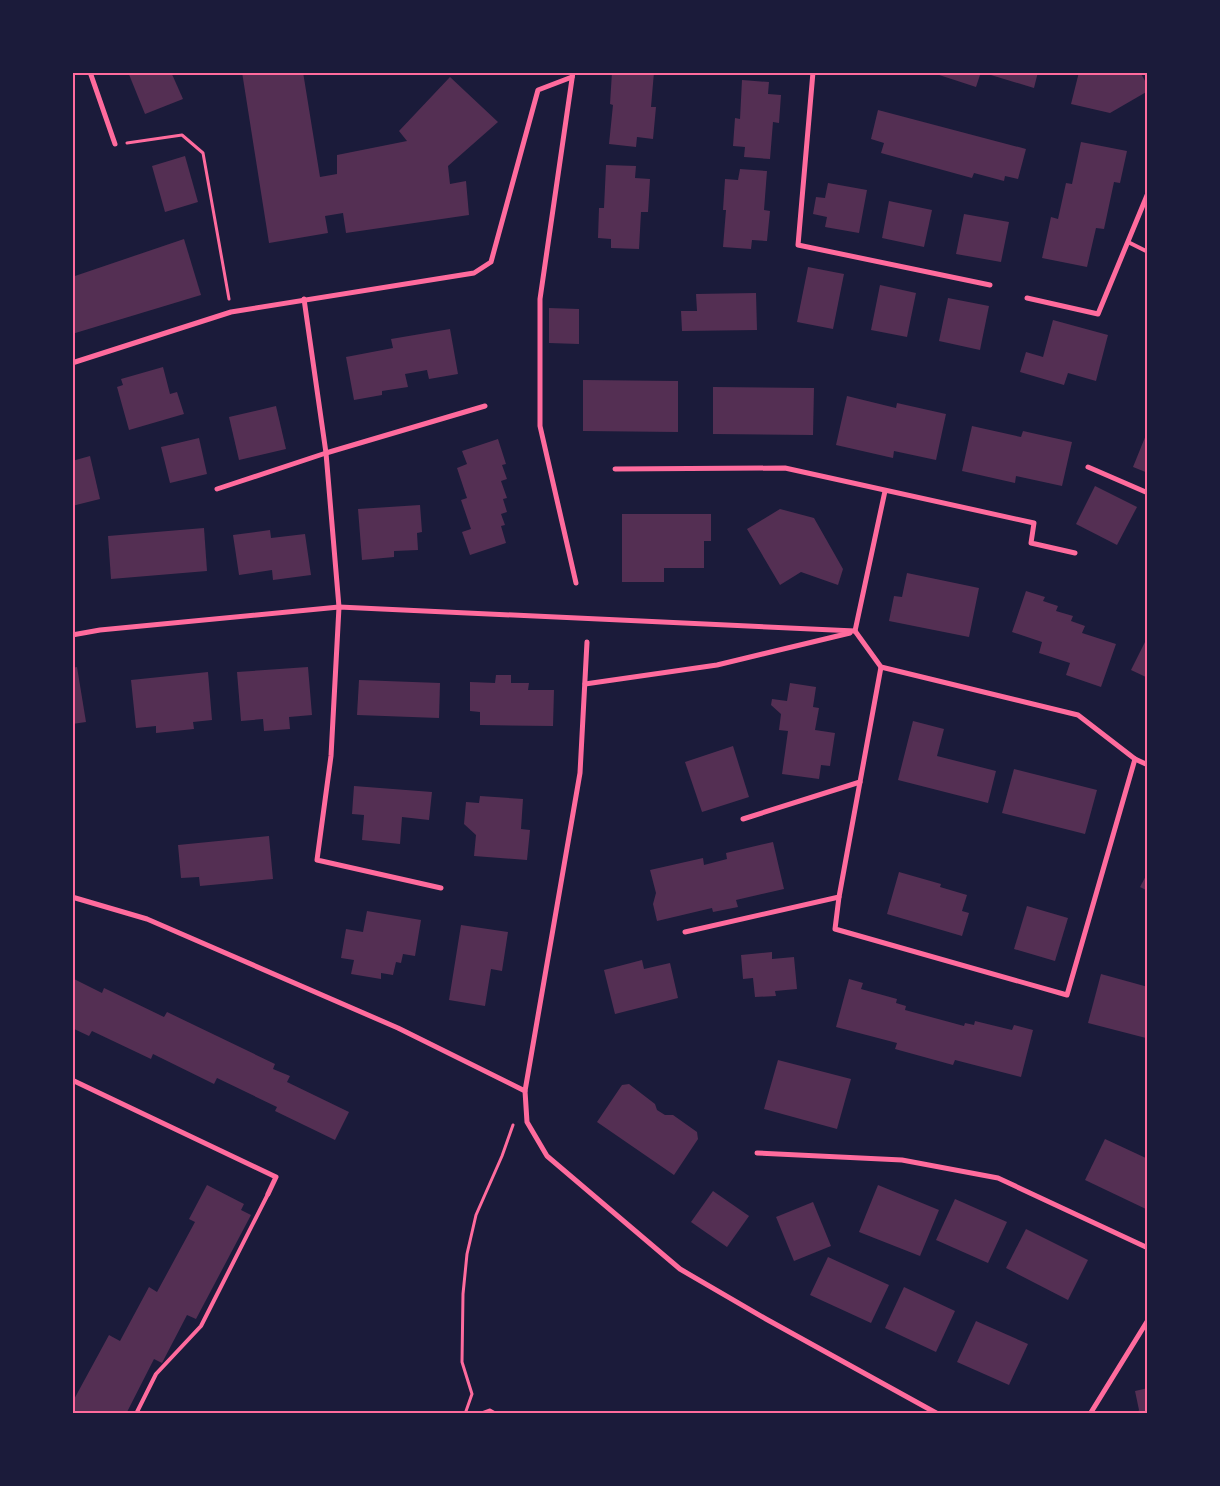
<svg xmlns="http://www.w3.org/2000/svg" width="1220" height="1486" font-family="'Archivo Narrow',sans-serif">
<rect width="100%" height="100%" fill="#1b1b3a"/>
<g fill="#542f53">
<path d="M128,72H171L183,99L145,114Z"/>
<path d="M242,72H303L320,177L337,174V155L407,141L399,131L450,77L498,122L448,166L450,184L466,181L469,215L346,233L343,213L325,216L328,233L269,243Z"/>
<path d="M612,72H654L651,107H656L653,139L637,137L636,147L609,144L613,105L610,104Z"/>
<path d="M930,72H981L976,87Z"/>
<path d="M981,72H1038L1034,88Z"/>
<path d="M1079,72H1140L1148,86V91L1110,113L1071,104Z"/>
<path d="M742,80L769,82L768,94L781,95L779,123L773,122L770,159L744,157L745,147L733,146L735,118L740,119Z"/>
<path d="M878,110L1026,149L1018,179L1005,176L1004,181L974,173L972,178L881,153L884,143L871,139Z"/>
<path d="M1081,142L1127,151L1120,183L1114,182L1104,229L1096,228L1087,267L1042,258L1051,217L1058,219L1066,183L1072,184Z"/>
<path d="M185,156L198,202L165,212L152,166Z"/>
<path d="M606,165L636,166L635,178L650,179L648,212H641L639,249L611,248V239L598,238L599,208H604Z"/>
<path d="M740,169L767,171L764,210L770,211L767,241L752,240L751,249L723,247L726,210H723L725,179L738,180Z"/>
<path d="M828,183L867,190L859,233L825,227L827,217L813,214L816,197L825,198Z"/>
<path d="M889,201L932,210L924,247L882,238Z"/>
<path d="M964,214L1009,222L1001,262L956,254Z"/>
<path d="M184,239L201,295L72,334V277Z"/>
<path d="M808,267L844,274L833,329L797,322Z"/>
<path d="M880,285L916,293L907,337L871,330Z"/>
<path d="M756,293L757,330L682,331L681,311H697L696,294Z"/>
<path d="M948,298L989,306L980,350L939,341Z"/>
<path d="M549,308L579,309V344L549,343Z"/>
<path d="M1053,320L1108,335L1096,381L1068,373L1064,385L1020,372L1026,352L1043,357Z"/>
<path d="M450,329L458,374L429,379L427,370L405,374L408,387L382,391V395L354,400L346,357L393,348L391,339Z"/>
<path d="M163,367L170,394L177,392L184,414L129,430L117,387L123,385L121,379Z"/>
<path d="M583,380L678,381V432L583,431Z"/>
<path d="M713,387L814,388L813,435L713,434Z"/>
<path d="M847,396L896,408L897,403L946,414L936,460L894,451L893,458L836,445Z"/>
<path d="M276,406L286,449L239,460L229,417Z"/>
<path d="M972,426L1021,437L1023,431L1072,442L1062,486L1016,476L1015,483L962,471Z"/>
<path d="M1148,430V473L1133,467Z"/>
<path d="M199,438L207,474L170,483L161,447Z"/>
<path d="M498,439L506,464L502,465L507,479L501,481L507,498L503,499L507,512L501,514L505,525L501,526L506,543L470,555L462,532L471,529L461,500L467,498L457,468L467,464L462,451Z"/>
<path d="M90,456L100,499L72,506V461Z"/>
<path d="M1095,486L1137,507L1117,545L1076,524Z"/>
<path d="M420,505L422,532L417,533L418,550L394,551V557L362,560L358,509Z"/>
<path d="M780,509L814,518L843,569L838,585L801,572L780,585L747,529Z"/>
<path d="M622,514H711V541H704V568H664V582H622Z"/>
<path d="M204,528L207,571L111,579L108,536Z"/>
<path d="M270,530L271,538L305,534L311,575L273,580L272,570L239,575L233,535Z"/>
<path d="M907,573L979,588L969,637L889,621L894,596L902,597Z"/>
<path d="M1026,591L1045,597L1043,601L1058,606L1056,611L1073,616L1071,621L1085,626L1082,633L1116,644L1101,687L1066,675L1070,663L1039,653L1042,642L1012,632Z"/>
<path d="M1148,636V678L1131,670Z"/>
<path d="M77,667L86,722L72,724V668Z"/>
<path d="M308,667L312,715L289,717L290,729L264,731L263,719L241,721L237,672Z"/>
<path d="M208,672L212,720L193,722L194,729L156,733V726L136,728L131,680Z"/>
<path d="M496,675H511V683H529L528,690H554L553,726L480,725V712L470,711V682L495,683Z"/>
<path d="M359,680L440,683L439,718L357,715Z"/>
<path d="M790,683L816,687L813,707L819,708L815,730L835,733L830,766L821,765L819,779L782,774L788,731L779,730L781,714L771,705L772,699L787,701Z"/>
<path d="M913,721L944,729L937,756L996,771L988,803L898,780Z"/>
<path d="M733,746L749,797L702,812L685,762Z"/>
<path d="M1014,769L1097,790L1085,834L1002,813Z"/>
<path d="M354,786L432,792L429,820L402,817L400,844L362,840L364,815L352,814Z"/>
<path d="M480,796L523,799L521,829L530,830L527,860L474,856L476,835L464,824L466,802L479,803Z"/>
<path d="M269,836L273,879L200,886L199,877L181,878L178,845Z"/>
<path d="M773,842L784,889L736,900L738,907L713,912L712,908L657,921L653,904L656,893L650,870L703,858L704,865L727,859L726,853Z"/>
<path d="M899,872L941,884L940,887L967,895L962,911L969,913L962,936L887,914Z"/>
<path d="M1148,872V891L1140,887Z"/>
<path d="M1027,906L1068,918L1055,961L1014,949Z"/>
<path d="M367,911L421,920L415,956L403,954L401,963L396,962L393,975L381,973V979L351,974L354,960L341,958L346,929L363,932Z"/>
<path d="M461,925L508,932L502,971L491,969L485,1006L449,1000Z"/>
<path d="M772,952V959L794,957L797,989L775,991L776,996L755,997L753,978L743,979L741,955Z"/>
<path d="M642,960L644,969L670,963L678,998L615,1014L604,970Z"/>
<path d="M1101,974L1148,987L1146,1038L1088,1023Z"/>
<path d="M72,978L102,993L104,988L164,1017L167,1012L275,1064L273,1069L290,1076L287,1082L349,1112L335,1140L275,1111L277,1107L217,1078L214,1084L153,1054L151,1059L92,1031L89,1036L72,1028Z"/>
<path d="M849,979L863,983L861,989L897,999L896,1003L906,1006L905,1010L964,1026L965,1023L974,1025L975,1021L1012,1030L1014,1025L1033,1030L1021,1077L955,1060L953,1065L895,1049L897,1043L836,1027Z"/>
<path d="M778,1060L851,1079L837,1129L764,1109Z"/>
<path d="M629,1084L655,1104L657,1110L665,1115H673L697,1132L698,1139L674,1175L597,1122L622,1085Z"/>
<path d="M1105,1139L1148,1159V1210L1085,1180Z"/>
<path d="M207,1185L244,1204L241,1210L251,1215L196,1319L187,1315L162,1363L154,1359L126,1414H72V1403L109,1335L120,1341L149,1287L157,1292L195,1222L189,1219Z"/>
<path d="M878,1185L939,1210L920,1256L859,1232Z"/>
<path d="M713,1191L749,1216L727,1247L691,1222Z"/>
<path d="M955,1199L1007,1222L988,1263L936,1240Z"/>
<path d="M813,1202L831,1246L794,1261L776,1217Z"/>
<path d="M1026,1229L1088,1260L1068,1300L1006,1268Z"/>
<path d="M828,1257L889,1285L871,1323L810,1295Z"/>
<path d="M904,1287L955,1311L936,1352L885,1328Z"/>
<path d="M976,1321L1028,1344L1009,1385L957,1362Z"/>
<path d="M1148,1388V1414H1137L1139,1410L1135,1391Z"/>
</g>
<g fill="none" stroke-linecap="round" stroke-linejoin="round">
<g stroke="#ff6b9d" stroke-width="3">
<path d="M127,143L182,135L203,153L229,299"/>
<path d="M465,1414L472,1394L462,1362L463,1294L467,1254L476,1215L502,1156L513,1125"/>
<path d="M479,1414L490,1410L497,1414"/>
</g>
<g stroke="#ff6b9d" stroke-width="4">
<path d="M1128,242L1148,252"/>
<path d="M136,1414L156,1374L201,1326L268,1194"/>
</g>
<g stroke="#ff6b9d" stroke-width="5">
<path d="M90,72L115,144"/>
<path d="M573,72L540,299V426L576,583"/>
<path d="M813,72L798,245L990,285"/>
<path d="M1027,298L1098,314L1148,193"/>
<path d="M304,299L326,453L339,607L331,756L317,860L441,888"/>
<path d="M72,363L231,312L474,273L491,262L538,90L572,77"/>
<path d="M1088,467L1148,493"/>
<path d="M615,469L785,468L1034,523L1031,543L1075,553"/>
<path d="M217,489L326,453L485,406"/>
<path d="M855,631L881,667L1078,715L1135,759L1148,765"/>
<path d="M855,631L885,491"/>
<path d="M72,635L100,630L339,607L855,631"/>
<path d="M585,684L717,665L850,633"/>
<path d="M743,819L860,782"/>
<path d="M72,897L147,919L398,1028L525,1091L527,1122L547,1156L680,1269L766,1319L938,1414"/>
<path d="M839,897L835,929L1067,995L1135,759"/>
<path d="M685,932L839,897L881,667"/>
<path d="M72,1080L276,1177L268,1194"/>
<path d="M525,1091L580,773L587,642"/>
<path d="M757,1153L902,1160L998,1178L1148,1248"/>
<path d="M1090,1414L1148,1320"/>
</g>
</g>
<rect width="1220" height="1486" fill="none" stroke="#1b1b3a" stroke-width="148"/>
<rect x="74" y="74" width="1072" height="1338" fill="none" stroke="#ff6b9d" stroke-width="2"/>
</svg>
